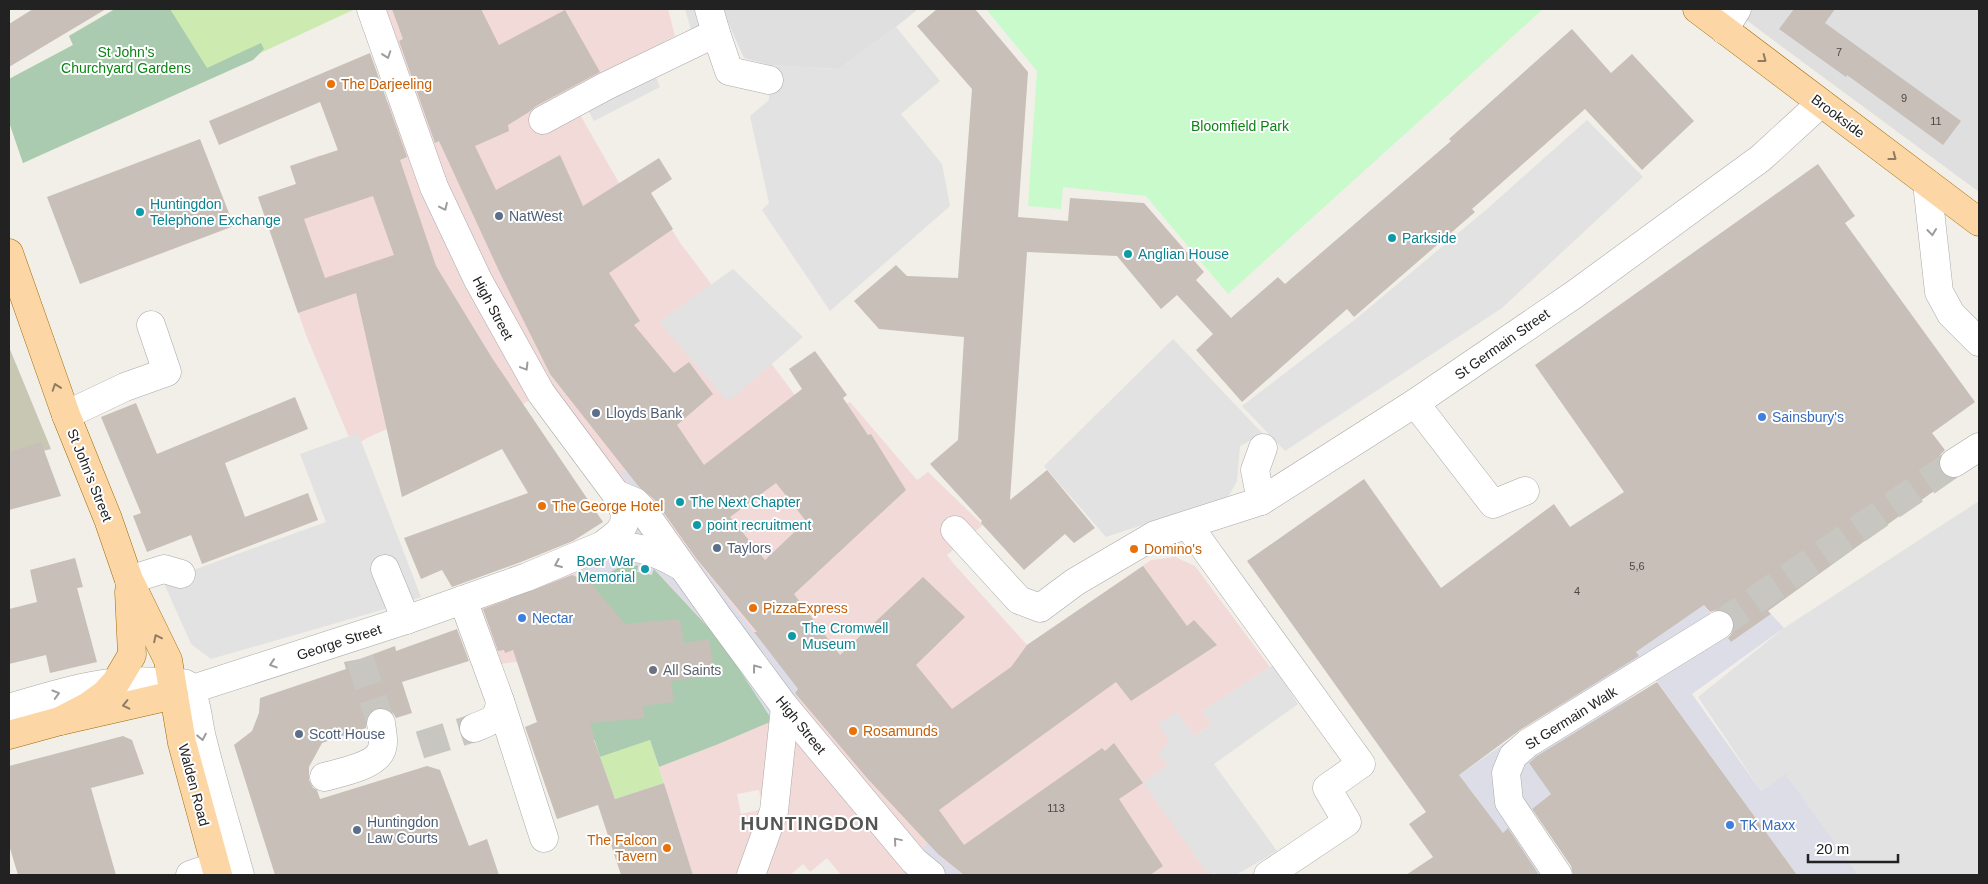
<svg xmlns="http://www.w3.org/2000/svg" width="1988" height="884" font-family="Helvetica,sans-serif">
<rect width="100%" height="100%" fill="#f2efe9"/>
<g fill="#e0dfdf">
<path d="M722,9H918L896,27L839,69L769,65L744,58Z"/>
<path d="M1732,9H1979V192L1769,37Z"/>
</g>
<path fill="#f2dad9" fill-rule="evenodd" d="M378,9H668L675,36L567,92L634,209L652,199L681,244L795,395L815,417L850,402L917,480L928,472L983,525L947,555L953,563L1027,645L1151,560L1175,557L1195,566L1270,667L1203,711L1212,724L1195,736L1169,742L1168,765L1144,783L1209,875H841L827,858L810,872L803,864L790,875H693L659,767L716,745L769,715L721,641L653,568L652,575L637,572L638,565L617,568L522,661L487,666L463,600L627,523L544,392L523,404L433,446L420,414L367,438L353,447L306,335L258,197L296,184L290,166L321,155L328,173L344,167L329,127L382,107L392,99ZM759,790L763,809L741,814L737,794Z"/>
<path fill="#c7c7b4" d="M9,347L51,449L9,460Z"/>
<g fill="#cdebb0">
<path d="M115,9H353V10L23,163L9,122V79L73,45L69,36Z"/>
<path d="M650,740L664,783L615,799L600,757Z"/>
</g>
<g fill="#aacbaf">
<path d="M115,9H170L207,68L261,43L264,49L253,60L23,163L9,122V79L73,45L69,36Z"/>
<path d="M638,565L651,575L653,568L721,641L769,715L770,722L716,745L659,767L650,740L600,757L564,647L591,583L617,568Z"/>
</g>
<path fill="#c8facc" d="M986,9H1543L1228,294L1146,196L1063,187L1061,209L1028,206L1037,71Z"/>
<g fill="#e2e2e2">
<path d="M685,9H704L711,36L695,44Z"/>
<path d="M896,27L940,81L901,114L942,164L950,206L830,311L762,210L769,203L750,116L769,100V65L839,69Z"/>
<path d="M651,65L660,87L594,121L582,99Z"/>
<path d="M1587,120L1643,177L1502,308L1285,451L1242,406L1357,318L1487,209Z"/>
<path d="M733,269L803,337L728,402L659,322Z"/>
<path d="M1173,339L1263,434L1240,446L1237,481L1228,497L1106,537L1044,466Z"/>
<path d="M358,433L421,597L399,605L211,659L191,644L163,581L326,522L300,454Z"/>
<path d="M1979,501V875H1859L1785,775L1761,791L1698,697L1784,628Z"/>
<path d="M1273,665L1298,704L1214,764L1277,851L1236,875H1217L1214,873L1209,875L1143,783L1167,765L1158,754L1169,742L1158,723L1177,712L1195,736L1212,724L1202,711Z"/>
</g>
<g fill="#dddde8">
<path d="M619,470L628,473L783,669L800,688L794,694L801,700L799,702L769,715L721,641L654,568L652,575L637,572L638,565L617,568L591,583L583,568L630,486Z"/>
<path d="M1704,605L1731,642L1771,614L1784,628L1692,694L1761,791L1785,774L1859,875H1797L1656,680L1620,705L1551,794L1526,814L1570,875H1534L1469,788L1450,781Z"/>
<path d="M928,842L944,860L964,875H902Z"/>
</g>
<g fill="#c7bfb8" fill-rule="evenodd">
<path d="M33,9H106L9,67V24Z"/>
<path d="M392,9H481L499,45L565,10L600,72L536,106L529,112L508,125L509,131L475,146L496,190L560,155L583,206L659,158L672,179L651,193L673,229L609,273L640,321L634,325L674,373L689,362L713,394L677,425L704,465L802,389L789,369L815,351L847,395L843,398L868,435L871,434L906,490L794,594L840,655L923,577L965,617L916,665L952,709L1011,667L1027,645L1143,566L1187,626L1194,620L1217,645L1131,701L1116,682L939,810L964,845L1102,748L1105,751L1114,743L1143,783L1119,799L1163,866L1150,875H964L938,854L867,778L795,693L798,689L754,632H757L696,558L654,499L639,487L550,374L499,271L439,141L435,143L399,41L403,39ZM776,483L806,521L765,560L730,517Z"/>
<path d="M937,9H975L1028,72L1018,217L1068,221L1070,198L1144,203L1204,272L1196,280L1231,318L1278,277L1285,284L1451,141L1449,139L1572,29L1611,73L1632,54L1694,121L1642,170L1585,109L1472,209L1475,212L1354,317L1347,309L1242,402L1196,350L1213,334L1177,295L1161,309L1117,256L1027,252L1010,500L1047,470L1095,528L1074,543L1065,534L1024,570L981,523L982,521L930,464L958,440L964,337L879,329L854,301L896,265L907,276L958,278L972,89L917,26Z"/>
<path d="M1794,9H1835L1825,23L1961,121L1943,145L1847,75L1846,77L1779,29Z"/>
<path d="M370,53L407,157L400,160L436,266L492,358L603,522L573,541L521,562L452,587L442,570L421,579L404,538L528,493L502,449L402,497L356,293L298,313L258,197L296,184L290,166L338,150L320,102L219,145L209,121ZM373,196L394,255L325,278L304,219Z"/>
<path d="M200,139L234,226L80,284L47,197Z"/>
<path d="M1818,164L1855,216L1845,223L1975,402L1932,433L1945,450L1940,455L1938,463L1941,471L1946,477L1952,478L1768,611L1771,614L1731,642L1728,638L1733,632L1735,625L1732,616L1726,611L1719,609L1710,612L1704,605L1636,652L1639,656L1520,730L1459,775L1503,833L1508,828L1539,875H1406L1433,857L1409,824L1426,812L1247,561L1364,479L1441,588L1554,504L1570,527L1624,492L1535,365Z"/>
<path d="M295,397L308,429L225,463L245,517L308,493L318,520L202,564L191,535L147,552L133,516L141,513L101,417L136,403L157,454Z"/>
<path d="M41,442L61,496L9,510V452Z"/>
<path d="M75,558L83,587L77,588L97,662L50,673L46,655L9,664V609L37,602L30,570Z"/>
<path d="M572,575L591,583L625,624L680,619L684,643L709,639L715,675L671,681L674,702L643,706L645,718L590,723L595,740H594L615,799L612,800L664,783L693,875H621L598,805L557,819L525,727L537,722L513,650L505,653L504,650L498,651L483,609Z"/>
<path d="M457,629L469,661L402,682L412,713L396,718L393,713L387,709L378,708L372,710L367,717L366,728L322,743L309,767V780L313,788L317,790L320,799L427,766L440,770L469,846L487,839L499,875H275L234,745L252,731L259,713L260,698L346,669L344,662L360,659L395,646L396,651Z"/>
<path d="M1657,682L1797,875H1573L1571,866L1532,809L1551,794L1529,763L1537,756Z"/>
<path d="M123,736L132,740L144,774L91,788L116,875H18L9,845V766Z"/>
</g>
<g fill="none" stroke-linecap="round" stroke-linejoin="round">
<g stroke="#c8c6c1" stroke-width="28" stroke-dasharray="28 14" stroke-linecap="butt">
<path d="M1719,625L1954,463"/>
<path d="M360,659L381,723"/>
<path d="M420,745L474,728"/>
</g>
<defs>
<g id="minor">
<path d="M709,9L716,33L729,71L769,80"/>
<path d="M1724,30L1737,9"/>
<path d="M543,120L606,86L716,33"/>
<path d="M1927,183L1939,292L1951,314L1979,342"/>
<path d="M1415,403L1493,504L1525,491"/>
<path d="M66,415L125,387L167,372L151,325"/>
<path d="M1954,463L1979,447"/>
<path d="M616,494L635,502L641,508L719,618L785,707L914,861L931,875"/>
<path d="M1261,501L1255,470L1263,448"/>
<path d="M1188,525L1361,764L1327,788L1347,822L1268,875"/>
<path d="M955,530L1019,600L1040,608L1075,582L1155,535L1261,501L1415,403L1575,294L1761,158L1821,103"/>
<path d="M603,545C635,546 651,549 679,565"/>
<path d="M385,569L406,620"/>
<path d="M129,580L164,569L181,574"/>
<path d="M463,600L500,701L544,838"/>
<path d="M174,695L406,620L527,577L603,545L619,532L624,524L625,513L616,494L541,393L478,280L434,187L371,9"/>
<path d="M9,708C63,692 110,676 168,683C174,683 180,682 186,684C199,701 197,722 203,742C214,787 228,831 240,875"/>
<path d="M474,728C491,721 498,721 500,701"/>
<path d="M324,777C339,773 375,766 381,751C385,743 382,732 381,723"/>
<path d="M190,875L216,866"/>
<path d="M751,875L774,811L785,707"/>
<path d="M1558,875L1509,802L1506,773L1513,756L1528,743L1719,625"/>
</g>
<g id="major">
<path d="M1697,9L1979,222"/>
<path d="M9,253L66,415L108,519L129,580L168,660L182,743L218,875"/>
<path d="M60,721L87,707L105,694L116,682L132,655L129,592"/>
<path d="M9,735L60,721L174,695"/>
</g>
</defs>
<use href="#minor" stroke="#a9a9a9" stroke-width="29"/>
<use href="#major" stroke="#a06b00" stroke-width="29"/>
<use href="#minor" stroke="#fff" stroke-width="28"/>
<use href="#major" stroke="#fcd6a4" stroke-width="28"/>
</g>
<defs><path id="oneway-chevron" d="M-2-3.5L2.5 0L-2 3.5" fill="none" stroke-width="1.6" stroke-linecap="round" stroke-linejoin="round" transform="scale(1.25)"/></defs>
<g stroke="#9c9c9c">
<use href="#oneway-chevron" transform="translate(387 55) rotate(71)"/>
<use href="#oneway-chevron" transform="translate(444 207) rotate(65)"/>
<use href="#oneway-chevron" transform="translate(1932 232) rotate(84)"/>
<use href="#oneway-chevron" transform="translate(525 367) rotate(59)"/>
<use href="#oneway-chevron" transform="translate(558 564) rotate(157)"/>
<use href="#oneway-chevron" transform="translate(273 664) rotate(162)"/>
<use href="#oneway-chevron" transform="translate(756 668) rotate(-127)"/>
<use href="#oneway-chevron" transform="translate(56 694) rotate(-16)"/>
<use href="#oneway-chevron" transform="translate(202 737) rotate(79)"/>
<use href="#oneway-chevron" transform="translate(897 841) rotate(-130)"/>
</g>
<g stroke="#8f7c63">
<use href="#oneway-chevron" transform="translate(1763 59) rotate(37)"/>
<use href="#oneway-chevron" transform="translate(1893 157) rotate(37)"/>
<use href="#oneway-chevron" transform="translate(56 387) rotate(-109)"/>
<use href="#oneway-chevron" transform="translate(157 638) rotate(-116)"/>
<use href="#oneway-chevron" transform="translate(126 705) rotate(167)"/>
</g>
<g fill="#e8710a" stroke="#fff" stroke-width="2">
<circle cx="331" cy="84" r="5"/>
<circle cx="542" cy="506" r="5"/>
<circle cx="1134" cy="549" r="5"/>
<circle cx="753" cy="608" r="5"/>
<circle cx="853" cy="731" r="5"/>
<circle cx="667" cy="848" r="5"/>
</g>
<g fill="#0f9aa8" stroke="#fff" stroke-width="2">
<circle cx="140" cy="212" r="5"/>
<circle cx="1392" cy="238" r="5"/>
<circle cx="1128" cy="254" r="5"/>
<circle cx="680" cy="502" r="5"/>
<circle cx="697" cy="525" r="5"/>
<circle cx="645" cy="569" r="5"/>
<circle cx="792" cy="636" r="5"/>
</g>
<g fill="#5c6f8a" stroke="#fff" stroke-width="2">
<circle cx="499" cy="216" r="5"/>
<circle cx="596" cy="413" r="5"/>
<circle cx="717" cy="548" r="5"/>
<circle cx="299" cy="734" r="5"/>
<circle cx="357" cy="830" r="5"/>
</g>
<g fill="#3f7fe0" stroke="#fff" stroke-width="2">
<circle cx="1762" cy="417" r="5"/>
<circle cx="522" cy="618" r="5"/>
<circle cx="1730" cy="825" r="5"/>
</g>
<circle fill="#6b7280" stroke="#fff" stroke-width="2" cx="653" cy="670" r="5"/>
<g text-anchor="middle" dominant-baseline="central" stroke-width="4" stroke-linejoin="round" paint-order="stroke">
<g font-size="11" fill="#4b4948">
<text x="1839" y="52">7</text>
<text x="1904" y="98">9</text>
<text x="1936" y="121">11</text>
<text x="1637" y="566">5,6</text>
<text x="1577" y="591">4</text>
<text x="1056" y="808">113</text>
</g>
<g font-size="14" fill="#0c8416" stroke="#fff">
<text x="126" y="52">St John's<tspan x="126" dy="16">Churchyard Gardens</tspan></text>
<text x="1240" y="126">Bloomfield Park</text>
</g>
<g font-size="14" fill="#c56008" stroke="#fff" text-anchor="start">
<text x="341" y="84">The Darjeeling</text>
<text x="552" y="506">The George Hotel</text>
<text x="1144" y="549">Domino's</text>
<text x="763" y="608">PizzaExpress</text>
<text x="863" y="731">Rosamunds</text>
<text x="657" y="840" text-anchor="end">The Falcon<tspan x="657" dy="16">Tavern</tspan></text>
</g>
<g font-size="14" fill="#222" stroke="#fff">
<text transform="translate(1838 116) rotate(37)">Brookside</text>
<text transform="translate(493 308) rotate(62)">High Street</text>
<text transform="translate(1502 344) rotate(-35)">St Germain Street</text>
<text transform="translate(90 475) rotate(68)">St John's Street</text>
<text transform="translate(339 642) rotate(-18)">George Street</text>
<text transform="translate(1571 718) rotate(-32)">St Germain Walk</text>
<text transform="translate(801 725) rotate(51)">High Street</text>
<text transform="translate(194 785) rotate(75)">Walden Road</text>
</g>
<g font-size="14" fill="#0d838f" stroke="#fff" text-anchor="start">
<text x="150" y="204">Huntingdon<tspan x="150" dy="16">Telephone Exchange</tspan></text>
<text x="1402" y="238">Parkside</text>
<text x="1138" y="254">Anglian House</text>
<text x="690" y="502">The Next Chapter</text>
<text x="707" y="525">point recruitment</text>
<text x="635" y="561" text-anchor="end">Boer War<tspan x="635" dy="16">Memorial</tspan></text>
<text x="802" y="628">The Cromwell<tspan x="802" dy="16">Museum</tspan></text>
</g>
<g font-size="14" fill="#4e5e75" stroke="#fff" text-anchor="start">
<text x="509" y="216">NatWest</text>
<text x="606" y="413">Lloyds Bank</text>
<text x="727" y="548">Taylors</text>
<text x="309" y="734">Scott House</text>
<text x="367" y="822">Huntingdon<tspan x="367" dy="16">Law Courts</tspan></text>
</g>
<g font-size="14" fill="#366cbe" stroke="#fff" text-anchor="start">
<text x="1772" y="417">Sainsbury's</text>
<text x="532" y="618">Nectar</text>
<text x="1740" y="825">TK Maxx</text>
</g>
<g font-size="14" fill="#5b616d" stroke="#fff" text-anchor="start">
<text x="663" y="670">All Saints</text>
</g>
<g font-size="19" font-weight="bold" letter-spacing="1" fill="#555" stroke="#fff">
<text x="810" y="823">HUNTINGDON</text>
</g>
</g>
<rect width="1988" height="884" fill="none" stroke="#222222" stroke-width="20"/>
<path d="M1808 854v8h90v-8" fill="none" stroke="#222222" stroke-width="2.5"/>
<text x="1816" y="854" font-size="15" fill="#222222" stroke="#ffffff" stroke-width="4" paint-order="stroke">20 m</text>
</svg>
